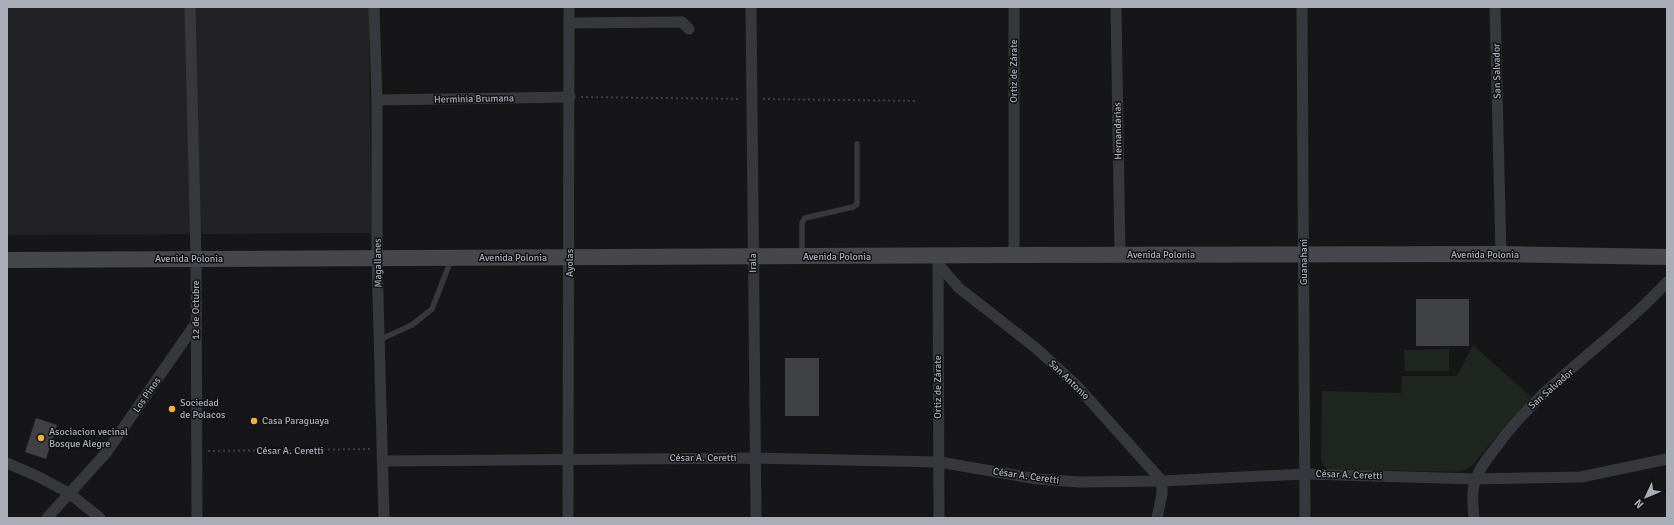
<svg xmlns="http://www.w3.org/2000/svg" width="1674" height="525" font-family="Signika,sans-serif">
<rect width="100%" height="100%" fill="#161618"/>
<path fill="#222225" d="M7,7H369L371,233L7,235Z"/>
<g fill="#1e261f">
<path d="M1473,345L1531,397L1510,420L1472,466L1467,469L1457,472L1329,469L1324,467L1321,461L1322,391L1401,393L1402,376H1457Z"/>
<path d="M1449,349V371H1405L1404,350Z"/>
</g>
<g fill="#404145">
<rect x="1416" y="299" width="53" height="47"/>
<rect x="785" y="358" width="34" height="58"/>
<path d="M36,418L57,425L46,459L25,452Z"/>
</g>
<g fill="none" stroke-linecap="round" stroke-linejoin="round">
<g stroke="#3d3f44" stroke-width="2" stroke-dasharray="2 3" stroke-linecap="butt">
<path d="M581,97L741,99"/>
<path d="M763,99L918,101"/>
<path d="M208,451L372,449"/>
</g>
<g stroke="#37383d" stroke-width="5.5">
<path d="M802,254V223L805,218L853,207L857,204V144"/>
<path d="M379,340L412,325L432,309L451,260"/>
</g>
<g stroke="#37383d" stroke-width="11">
<path d="M190,7L196,259L197,518"/>
<path d="M374,7L377,100V258L384,518"/>
<path d="M751,7L756,518"/>
<path d="M1116,7L1120,255"/>
<path d="M1302,7L1305,518"/>
<path d="M1495,7L1501,254"/>
<path d="M569,23L682,22L689,29"/>
<path d="M377,100L570,97"/>
<path d="M1014,255V7"/>
<path d="M938,261L939,518"/>
<path d="M938,264L959,288L1037,349L1077,386L1162,481V494L1157,518"/>
<path d="M383,461L756,458L939,462L1037,479L1080,482L1162,481L1305,474L1476,479L1581,477L1667,459"/>
<path d="M7,463L37,476L69,493L100,518"/>
<path d="M47,518L106,453L196,323"/>
<path d="M568,518L569,7"/>
<path d="M1474,518C1473,505 1471,491 1476,479C1480,467 1489,456 1497,446C1543,382 1614,340 1667,282"/>
</g>
<path stroke="#45474d" stroke-width="16" d="M7,260L1014,255L1501,254L1667,257"/>
</g>
<g fill="#f2b134" stroke="#111113" stroke-width="1.5">
<circle cx="172" cy="409" r="4"/>
<circle cx="254" cy="421" r="4"/>
<circle cx="41" cy="438" r="4"/>
</g>
<g text-anchor="middle" dominant-baseline="central" stroke-width="3" stroke-linejoin="round" paint-order="stroke">
<g font-size="10" fill="#a8adb8" stroke="#111113">
<text transform="translate(1014 71) rotate(-90)">Ortiz de Zárate</text>
<text transform="translate(1497 71) rotate(-91)">San Salvador</text>
<text transform="translate(474 99) rotate(-1)">Herminia Brumana</text>
<text transform="translate(1118 131) rotate(-91)">Hernandarias</text>
<text x="1161" y="255">Avenida Polonia</text>
<text x="1485" y="255">Avenida Polonia</text>
<text x="837" y="257">Avenida Polonia</text>
<text x="513" y="258">Avenida Polonia</text>
<text x="189" y="259">Avenida Polonia</text>
<text transform="translate(1304 262) rotate(-90)">Guanahani</text>
<text transform="translate(378 263) rotate(-91)">Magallanes</text>
<text transform="translate(570 263) rotate(-90)">Ayolas</text>
<text transform="translate(753 263) rotate(-91)">Irala</text>
<text transform="translate(196 310) rotate(-90)">12 de Octubre</text>
<text transform="translate(1069 380) rotate(44)">San Antonio</text>
<text transform="translate(938 387) rotate(-90)">Ortiz de Zárate</text>
<text transform="translate(1551 389) rotate(-41)">San Salvador</text>
<text transform="translate(147 395) rotate(-55)">Los Pinos</text>
<text x="290" y="451">César A. Ceretti</text>
<text x="703" y="458">César A. Ceretti</text>
<text transform="translate(1349 475) rotate(2)">César A. Ceretti</text>
<text transform="translate(1026 476) rotate(8)">César A. Ceretti</text>
</g>
<g font-size="10" fill="#a8adb8" stroke="#111113" text-anchor="start">
<text x="180" y="403">Sociedad<tspan x="180" dy="12">de Polacos</tspan></text>
<text x="262" y="421">Casa Paraguaya</text>
<text x="49" y="432">Asociacion vecinal<tspan x="49" dy="12">Bosque Alegre</tspan></text>
</g>
</g>
<rect width="1674" height="525" fill="none" stroke="#a8adb8" stroke-width="16"/>
<g transform="translate(1646 497) rotate(226)" stroke="#111113" stroke-width="3" paint-order="stroke">
<path d="M0-3L7 15L0 10L-7 15Z" fill="#a8adb8"/>
<text y="-6" font-size="11" font-weight="bold" text-anchor="middle" fill="#a8adb8">N</text>
</g>
</svg>
